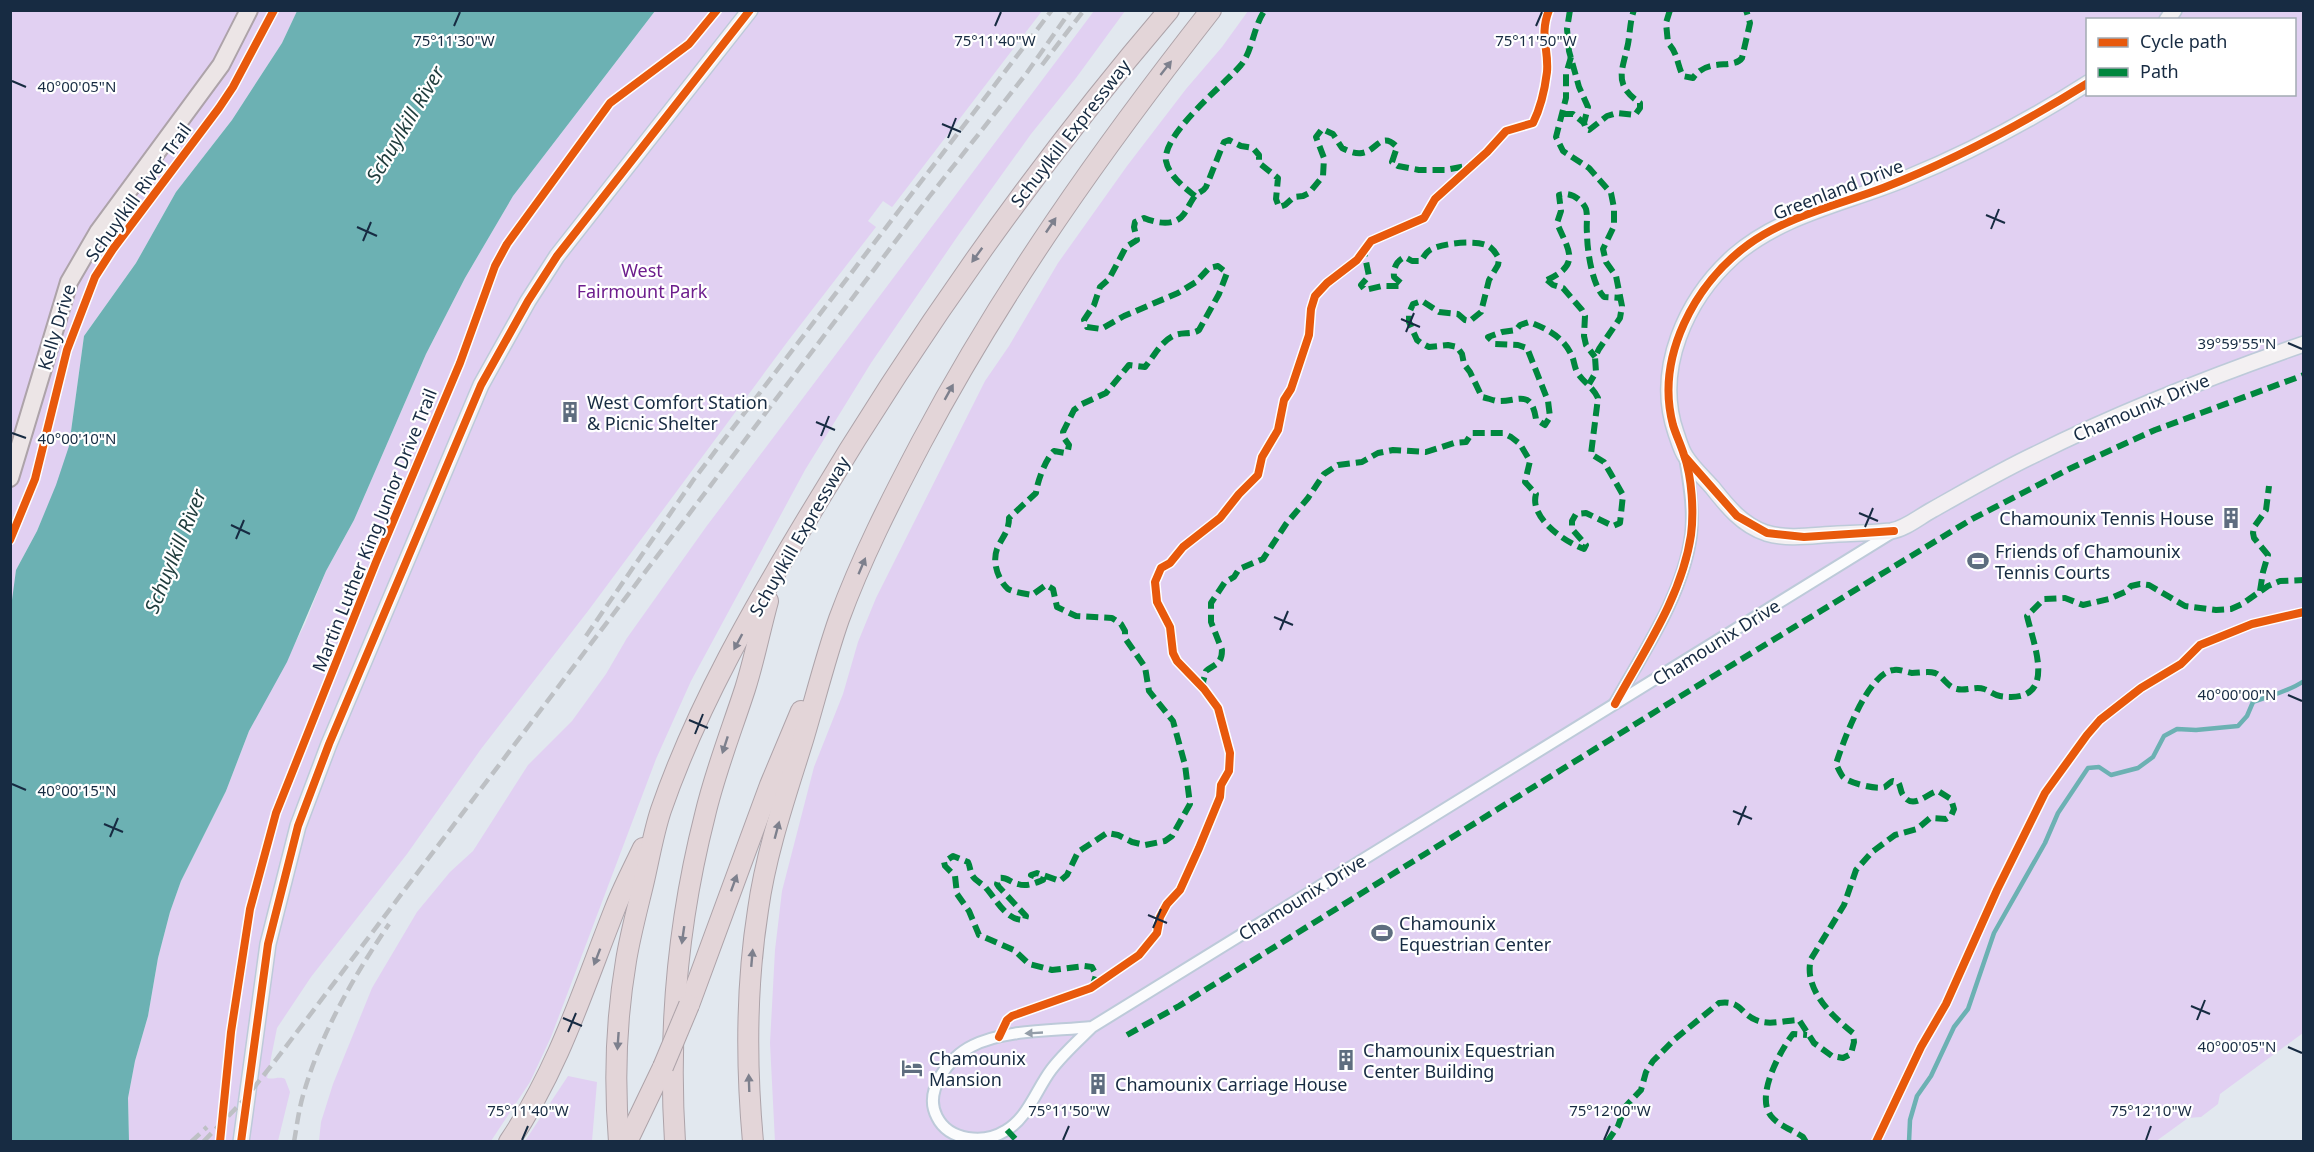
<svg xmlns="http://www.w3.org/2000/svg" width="2314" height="1152" font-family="'Noto Sans',sans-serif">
<rect width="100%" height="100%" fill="#e2e8ef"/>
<g fill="#e1d0f2" fill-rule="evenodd">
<path d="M10,11H297L282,43L232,120L176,192L136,263L84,336L69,446L57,485L37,531L16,570L11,615Z"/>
<path d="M655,11H1042L893,206L892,207L883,201L868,221L876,227L788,341L588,611L481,749L407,854L311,977L277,1028L267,1078C273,1080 279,1076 285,1079L290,1092L278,1141H129L128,1098L135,1061L148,1016L158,958L170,912L181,881L226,791L249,731L305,624L326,571L354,520L426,354L465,278L513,196Z"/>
<path d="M1094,11H1125L1076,78L1031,134L957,237L871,363L805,470L691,681L656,759L551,1037L530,1082L491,1141H319L321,1122L333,1084L372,988L417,912L450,872L473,851L528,765L572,721L606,674L627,638L706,527Z"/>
<path d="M1248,11H2303V1033L2220,1094L2218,1104L2201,1117L2188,1118L2155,1142H775L770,1043L775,950L782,891L814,767L843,694L858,642L876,598L985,381L1009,346L1058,263L1127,166L1186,89L1222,47ZM2088,20H2294V94H2088Z"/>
<path d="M568,1076L597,1082L592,1141H525Z"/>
</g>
<path fill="#6cb1b3" d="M297,11H655L513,196L465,278L426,354L354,520L326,571L287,662L249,731L226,791L181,881L170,912L158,958L148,1016L135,1061L128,1098L129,1141H11L10,615L16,570L37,531L56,485L69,446L84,336L136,263L176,192L232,120L282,43Z"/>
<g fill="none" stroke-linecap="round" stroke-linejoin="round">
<path stroke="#6cb1b3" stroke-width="4.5" d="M1909,1142L1910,1120L1917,1096L1931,1076L1954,1027L1968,1009L1994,933L2045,843L2058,813L2088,768L2099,767L2111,775L2138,768L2153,757L2164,736L2177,729L2196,730L2238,726L2247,716L2253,702C2271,695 2288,692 2304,681"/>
<defs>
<g id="street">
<path d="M1615,703C1644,651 1683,595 1691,535C1694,509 1689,483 1685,457"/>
<path d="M1092,1027C1055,1031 1005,1029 972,1046C949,1057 923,1091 937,1117C949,1141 984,1144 1005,1131C1028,1118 1036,1090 1051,1070C1063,1054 1078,1041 1092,1027L1893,532"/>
</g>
<g id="secondary">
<path d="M2167,20L2174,10"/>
<path d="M2088,83C2030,120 1971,152 1907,178C1850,202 1782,214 1734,256C1686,299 1654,369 1676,433C1679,441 1681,450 1686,457C1693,468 1703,477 1712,487C1727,506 1742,525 1766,533C1790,540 1814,535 1838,534C1855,533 1874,533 1891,531C1905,529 1919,517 1932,510C1966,491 2000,471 2036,454C2122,411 2212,376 2304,344"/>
<path d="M241,1142L268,944L298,826L329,744L481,385L528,301L557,256L750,10"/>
</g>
<path id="primary" d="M10,478L69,282L98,232L221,65L249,10"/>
<g id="highway">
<path d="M689,1005L770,785L801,711"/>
<path d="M509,1142C560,1066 583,989 616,906C624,886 634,867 643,848"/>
<path d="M619,1142C614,1082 616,1020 626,961C630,936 637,910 643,885C649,860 653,834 661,810C697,706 753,609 809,516C915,338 1034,168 1169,10"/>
<path d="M627,1142L663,1067"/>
<path d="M675,1142C668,1033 678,921 705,815C715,772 731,732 745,689C754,661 760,630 768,601"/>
<path d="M753,1142C746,1065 746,986 758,910C766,852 786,795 803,740C815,700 825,659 839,619C861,559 891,500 921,443C1004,287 1102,149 1211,10"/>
</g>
</defs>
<use href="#street" stroke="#bdcad9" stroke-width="14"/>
<use href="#secondary" stroke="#bdcad9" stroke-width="18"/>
<use href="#primary" stroke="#ada3a9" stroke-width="20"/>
<use href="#highway" stroke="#ada3a9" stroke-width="22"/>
<use href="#street" stroke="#fbfcfd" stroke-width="10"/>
<use href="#secondary" stroke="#f3f0f2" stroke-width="15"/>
<use href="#primary" stroke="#ece5e6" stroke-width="16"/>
<use href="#highway" stroke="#e3d5d8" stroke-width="20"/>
<g stroke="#bdc0c4" stroke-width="4.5" stroke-dasharray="12 6" stroke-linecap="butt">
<path d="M1042,65L1084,10"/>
<path d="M586,636L694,479L1052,10"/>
<path d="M191,1142L207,1127"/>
<path d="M203,1142L244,1100L275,1061L929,197L1026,74L1071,10"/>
<path d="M294,1142C297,1125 299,1108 304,1092C322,1031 354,976 389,924"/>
</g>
<defs>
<path id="highway-bridge" d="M663,1067L689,1005"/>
</defs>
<use href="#highway-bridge" stroke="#ada3a9" stroke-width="22" stroke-linecap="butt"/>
<use href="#highway-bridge" stroke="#e3d5d8" stroke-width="20"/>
<g stroke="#00873e" stroke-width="6" stroke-dasharray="12 6" stroke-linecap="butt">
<path d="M1570,10L1567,29L1569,51L1579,87L1588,107L1584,123L1586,129L1589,130L1607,116L1617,113L1635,115L1640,108V103C1613,84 1622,72 1628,44C1630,33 1630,21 1634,10"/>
<path d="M1670,10L1666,23L1668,43C1678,53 1677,65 1683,76L1693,78C1707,57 1734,70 1742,58L1750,23L1746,10"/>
<path d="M1571,57L1566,74V98L1556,137L1563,151L1589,168L1611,193L1614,208V226L1603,249L1606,262L1616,276L1622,306L1620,318L1599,349L1595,357L1596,372L1589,384"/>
<path d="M1562,114H1573L1584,123"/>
<path d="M1195,196C1184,187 1169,176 1166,161C1162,134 1224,85 1241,65C1253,50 1253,27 1265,10"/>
<path d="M1547,280C1582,264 1568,250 1557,223L1561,211L1559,195C1569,191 1582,199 1586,209C1588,217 1586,226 1587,233C1587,250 1592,285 1604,297L1621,298"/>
<path d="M1547,280L1553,285L1563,288L1582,310L1585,316L1584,336L1586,345L1595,357"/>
<path d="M2260,591L2263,572L2268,555L2254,538L2253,533L2254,527L2266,510L2269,486"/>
<path d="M1204,689L1203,682L1206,671C1215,664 1222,664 1222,650L1211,622V603L1225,582L1234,577L1239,569L1263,559L1286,524L1308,498L1324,474L1338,465L1362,462L1378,453L1393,450L1426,452L1454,443L1466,442L1472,433H1503L1511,437L1520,444L1530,461L1525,482L1536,494C1529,518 1565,542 1584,549L1586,545L1572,529V521L1576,514L1586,513L1613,526L1620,523L1623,495L1604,462L1591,454L1598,398C1593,387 1583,382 1577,372C1574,366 1574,359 1571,354C1563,337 1546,328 1529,322L1520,325L1516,330L1502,332L1488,337L1495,344L1518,345L1527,348L1548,401L1550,417L1545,425L1536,419C1531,388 1518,402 1497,401C1492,400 1487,398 1482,397L1470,372L1464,364L1462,354L1457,347L1448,345L1429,347L1421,343L1417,340L1409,322V313L1413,304L1422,301L1439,312L1458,314L1465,320L1470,321L1481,312L1489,280L1498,265L1499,259C1497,255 1494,250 1490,247C1479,239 1442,243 1430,250C1425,253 1424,257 1421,261H1412L1405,257C1397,260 1393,268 1394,277L1401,283V286H1382L1365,290L1361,285L1369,276L1364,252"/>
<path d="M1092,988L1096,975L1092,967L1084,966L1052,970L1029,964L1014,950L979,935L969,911L957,894L955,876L945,866L944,862L953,856L968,862C970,866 970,871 972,875C975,881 982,883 986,888C997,900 1006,921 1025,920L1026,916L999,887L997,884L999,878C1007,877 1010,882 1018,884C1027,887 1035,883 1043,880L1031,875L1037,873L1060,881L1067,875L1078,852L1107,833L1118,835L1132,842L1145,845L1165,841L1172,836L1190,804L1185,765L1173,721L1149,691L1145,667L1125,638V631L1121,624L1112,618L1076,616L1057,607L1053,589L1046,585L1032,595C1026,594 1013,592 1008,589C998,580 992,562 997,549C1002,537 1009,532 1009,518L1036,493C1037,482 1046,458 1054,451L1065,453L1068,450L1069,445L1064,438L1063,432L1074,410L1082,404L1106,393L1129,365L1145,367C1155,355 1160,342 1175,335C1184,332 1192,335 1199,330L1219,294L1227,273L1218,266L1209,268L1196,282L1178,293L1124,316L1101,329L1087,327L1084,320L1094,305L1100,287L1109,279L1126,247L1137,240L1134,227L1135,222L1144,218C1156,223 1175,227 1184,214C1188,208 1191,201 1195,196C1198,192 1203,192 1206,187L1224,142L1229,140L1241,146L1253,148L1259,155V163L1278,178L1276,199L1279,207L1285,205L1294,197L1303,196L1309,193L1323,176L1324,158L1316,137L1322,129L1333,134L1342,148C1348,151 1355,154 1362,153C1377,151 1381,130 1397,147L1392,162L1398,166L1419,170H1445L1471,165"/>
<path d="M1127,1035L1179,1006L1671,702L1972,519L2069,469L2155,430L2304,375"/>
<path d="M1007,1130L1018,1142"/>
<path d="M1607,1142L1618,1126L1625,1107L1641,1090L1646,1072L1653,1061L1675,1039L1719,1003C1742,1000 1740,1014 1756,1020C1769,1026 1786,1020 1799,1020L1814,1043L1832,1056L1843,1058L1851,1054L1854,1042L1853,1033C1832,1016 1803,989 1811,959L1844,905L1856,870L1872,852L1895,835L1917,829L1930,818L1946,819L1951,816L1954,809L1951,799L1938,791C1927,793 1913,811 1903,795C1900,791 1901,786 1898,782L1893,781C1892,781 1886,786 1885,787C1877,790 1849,783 1843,777C1840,773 1838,768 1836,764C1843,742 1868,672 1894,670C1899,669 1906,672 1912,673C1919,673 1928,671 1935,673C1943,676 1947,687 1957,689C1966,691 1976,686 1984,689C1990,691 1994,695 2000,696C2059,705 2034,646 2027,616L2044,599L2065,598L2083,605L2109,599L2127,591L2131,586L2140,584L2149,585L2185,606L2216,610L2231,609L2242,604L2268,586L2280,581L2304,580"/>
<path d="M1806,1142L1803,1137C1793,1130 1779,1126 1771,1116C1755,1096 1780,1051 1793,1034L1807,1035"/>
</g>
<defs>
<g id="cycleway">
<path d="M1685,457L1737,516L1767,533L1804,537L1894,531"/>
<path d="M10,540L35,479L67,350L95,277L113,249L219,108L233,87L274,10"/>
<path d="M1615,704C1644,651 1682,596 1691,535C1694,512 1692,477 1684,455C1681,445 1676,435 1673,425C1655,357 1695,283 1749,244C1788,216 1838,205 1883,188C1955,160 2022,124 2088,83"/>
<path d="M999,1037L1007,1020L1012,1016L1091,988L1139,955L1157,933L1160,917L1167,904L1180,890L1199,848L1220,797L1221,785L1229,771L1230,753L1218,708L1204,689L1177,661L1173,653L1170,627L1157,602L1155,582L1161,568L1170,563L1183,547L1220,518L1239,494L1258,475L1262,457L1278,430L1284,400L1291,389L1309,335L1311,309L1315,296L1327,283L1357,260L1371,241L1424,218L1435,199L1487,152L1506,131L1533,123C1540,109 1545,88 1547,72C1549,48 1539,36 1549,10"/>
<path d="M220,1142L231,1032L250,909L276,813L376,562L460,363L495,266L507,244L610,103L689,44L717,10"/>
<path d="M241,1142L268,944L298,826L329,744L481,385L528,301L557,256L750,10"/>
<path d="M1876,1142L1921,1047L1946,1004L1997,890L2045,793L2087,735L2100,720L2141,688L2181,664L2200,645L2252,624L2304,612"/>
</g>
</defs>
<use href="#cycleway" stroke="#fff" stroke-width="11"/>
<use href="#cycleway" stroke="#e8590c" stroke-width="8"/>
</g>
<defs><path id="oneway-solid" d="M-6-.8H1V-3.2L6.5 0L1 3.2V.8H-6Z" transform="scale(1.5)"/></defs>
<g fill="#7d808d">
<use href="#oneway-solid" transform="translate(1166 68) rotate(-52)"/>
<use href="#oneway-solid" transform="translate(1051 225) rotate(-56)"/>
<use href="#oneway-solid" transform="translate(977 255) rotate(126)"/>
<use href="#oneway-solid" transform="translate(949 392) rotate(-61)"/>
<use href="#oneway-solid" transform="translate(862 566) rotate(-67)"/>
<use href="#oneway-solid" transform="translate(738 642) rotate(118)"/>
<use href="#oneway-solid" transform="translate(725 745) rotate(108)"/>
<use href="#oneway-solid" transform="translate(777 830) rotate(-75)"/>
<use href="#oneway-solid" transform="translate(734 883) rotate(-70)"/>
<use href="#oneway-solid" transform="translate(683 935) rotate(98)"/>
<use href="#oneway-solid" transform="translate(597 957) rotate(111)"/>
<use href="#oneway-solid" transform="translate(752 958) rotate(-85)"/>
<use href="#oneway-solid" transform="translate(618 1041) rotate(94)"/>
<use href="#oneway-solid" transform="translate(749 1083) rotate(-92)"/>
</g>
<use fill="#949ea9" href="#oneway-solid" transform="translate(1034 1033) rotate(177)"/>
<path fill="none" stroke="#172b42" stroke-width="2" d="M454,26L460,12M995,26L1001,12M1536,26L1542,12M12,81L26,87M942,124L961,132M948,138L956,118M1986,215L2005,223M357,227L377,236M1991,229L1999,209M363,241L371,222M1401,319L1420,327M1406,332L1414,313M2288,343L2302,349M816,422L835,430M12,433L26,438M821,436L829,416M1859,513L1878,521M231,525L250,534M1865,527L1873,508M236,539L244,520M1274,617L1293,625M1280,630L1288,611M2288,695L2302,701M689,720L708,728M695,734L703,714M12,784L26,790M1733,811L1752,819M104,824L123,832M1738,825L1746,806M110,837L118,818M1148,915L1167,923M1153,928L1161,909M2191,1006L2210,1014M563,1018L582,1026M2197,1020L2205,1000M568,1032L576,1013M2288,1047L2302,1053M522,1140L528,1126M1063,1140L1069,1126M1604,1140L1610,1126M2146,1140L2151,1126"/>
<defs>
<symbol id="building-bare" viewBox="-9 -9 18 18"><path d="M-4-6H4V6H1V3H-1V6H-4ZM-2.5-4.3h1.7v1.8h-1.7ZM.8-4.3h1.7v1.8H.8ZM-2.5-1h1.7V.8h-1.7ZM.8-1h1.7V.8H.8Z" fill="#5e6d7f" stroke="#fff" stroke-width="2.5" paint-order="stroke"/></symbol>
<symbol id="stadium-bare" viewBox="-9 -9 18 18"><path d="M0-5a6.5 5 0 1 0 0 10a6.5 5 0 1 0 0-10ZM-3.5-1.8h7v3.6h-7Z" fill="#5e6d7f" stroke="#fff" stroke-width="2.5" paint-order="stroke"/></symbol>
<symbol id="hotel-bare" viewBox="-9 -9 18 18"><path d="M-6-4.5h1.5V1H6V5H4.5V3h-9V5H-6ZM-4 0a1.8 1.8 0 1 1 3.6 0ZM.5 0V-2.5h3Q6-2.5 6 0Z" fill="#5e6d7f" stroke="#fff" stroke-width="2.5" paint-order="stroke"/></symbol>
</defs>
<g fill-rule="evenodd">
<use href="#building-bare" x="555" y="397" width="30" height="30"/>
<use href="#building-bare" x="2216" y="503" width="30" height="30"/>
<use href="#stadium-bare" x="1963" y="546" width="30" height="30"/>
<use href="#stadium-bare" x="1367" y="918" width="30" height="30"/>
<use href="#building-bare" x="1331" y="1045" width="30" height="30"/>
<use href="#hotel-bare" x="897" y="1053" width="30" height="30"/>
<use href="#building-bare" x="1083" y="1069" width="30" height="30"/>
</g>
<g text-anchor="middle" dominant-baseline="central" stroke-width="4.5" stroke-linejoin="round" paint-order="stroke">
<g font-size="18" fill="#172b42" stroke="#fff">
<text transform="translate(1070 133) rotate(-52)">Schuylkill Expressway</text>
<text transform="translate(1838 189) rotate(-21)">Greenland Drive</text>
<text transform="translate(138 192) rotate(-54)">Schuylkill River Trail</text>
<text transform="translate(56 327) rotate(-73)">Kelly Drive</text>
<text transform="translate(2141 407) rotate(-23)">Chamounix Drive</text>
<text transform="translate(374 530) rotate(-68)">Martin Luther King Junior Drive Trail</text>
<text transform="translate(799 536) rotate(-60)">Schuylkill Expressway</text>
<text transform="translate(1716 642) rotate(-32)">Chamounix Drive</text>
<text transform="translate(1302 897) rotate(-32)">Chamounix Drive</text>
</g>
<g font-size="18" fill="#6d1d8d" stroke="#fff">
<text x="642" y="270">West<tspan x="642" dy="21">Fairmount Park</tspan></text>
</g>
<g font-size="18" fill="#172b42" stroke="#fff" text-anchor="start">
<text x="587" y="402">West Comfort Station<tspan x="587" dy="21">&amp; Picnic Shelter</tspan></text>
<text x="2214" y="518" text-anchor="end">Chamounix Tennis House</text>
<text x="1995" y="551">Friends of Chamounix<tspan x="1995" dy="21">Tennis Courts</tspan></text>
<text x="1399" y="923">Chamounix<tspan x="1399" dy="21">Equestrian Center</tspan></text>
<text x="1363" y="1050">Chamounix Equestrian<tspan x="1363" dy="21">Center Building</tspan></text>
<text x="929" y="1058">Chamounix<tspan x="929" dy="21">Mansion</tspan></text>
<text x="1115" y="1084">Chamounix Carriage House</text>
</g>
<g font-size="20" font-style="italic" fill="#1f3c3c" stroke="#fff">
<text transform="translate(405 124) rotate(-59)">Schuylkill River</text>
<text transform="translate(175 551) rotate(-68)">Schuylkill River</text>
</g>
</g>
<g font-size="15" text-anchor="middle" fill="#172b42" stroke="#fff" stroke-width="4.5" stroke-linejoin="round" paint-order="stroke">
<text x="454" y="46">75°11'30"W</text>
<text x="995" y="46">75°11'40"W</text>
<text x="1536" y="46">75°11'50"W</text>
<text x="77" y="92">40°00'05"N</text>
<text x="2237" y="349">39°59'55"N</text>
<text x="77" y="444">40°00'10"N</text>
<text x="2237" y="700">40°00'00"N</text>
<text x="77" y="796">40°00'15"N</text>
<text x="2237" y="1052">40°00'05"N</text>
<text x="528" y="1116">75°11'40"W</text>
<text x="1069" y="1116">75°11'50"W</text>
<text x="1610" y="1116">75°12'00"W</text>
<text x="2151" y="1116">75°12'10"W</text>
</g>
<rect width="2314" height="1152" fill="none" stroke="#172b42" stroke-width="24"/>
<rect x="2086" y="18" width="210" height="78" fill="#ffffff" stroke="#a2aab3" stroke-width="1.5"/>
<rect x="2098" y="38" width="30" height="9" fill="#e8590c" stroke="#a2aab3" stroke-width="1.5"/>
<text x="2140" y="48" font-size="18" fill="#172b42">Cycle path</text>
<rect x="2098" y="68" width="30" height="9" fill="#00873e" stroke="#a2aab3" stroke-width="1.5"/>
<text x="2140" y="78" font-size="18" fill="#172b42">Path</text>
</svg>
